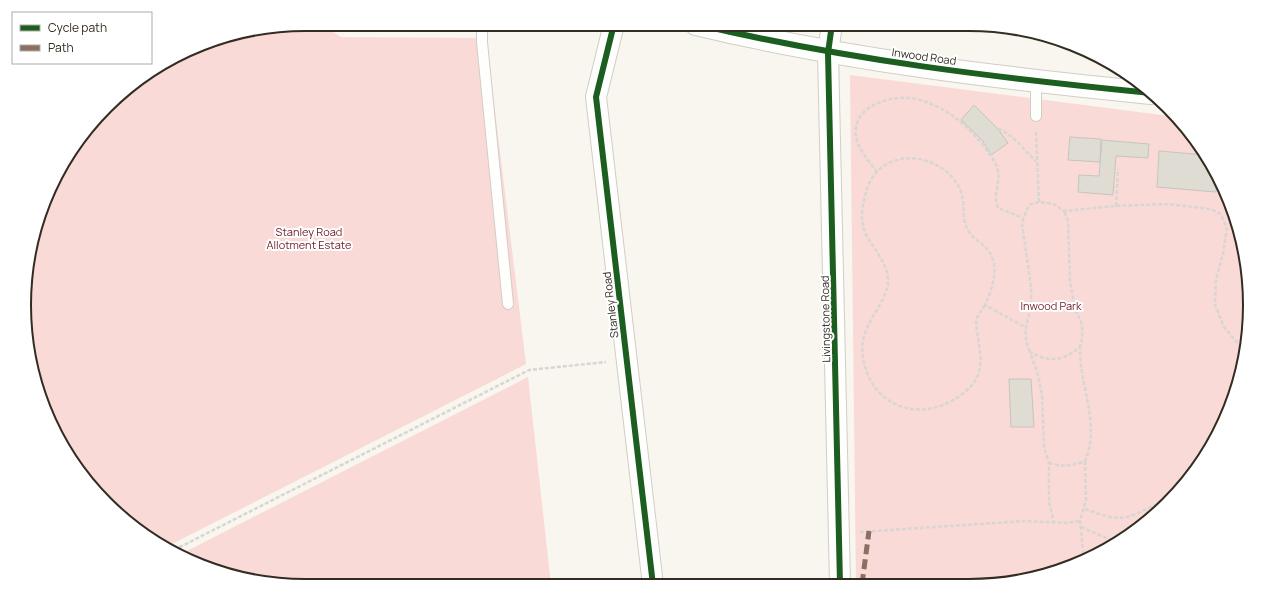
<svg xmlns="http://www.w3.org/2000/svg" width="1274" height="610" font-family="Manrope,sans-serif">
<rect width="100%" height="100%" fill="#f9f5ef"/>
<g fill="#f9dad7">
<path d="M305,24H321L341,37L486,38L526,364L168,546L120,516L82,476L53,429L26,341L29,250L62,164L94,120L134,82L214,39Z"/>
<path d="M850,75L1177,117L1203,149L1229,198L1245,250L1250,305L1245,360L1229,413L1192,476L1140,528L1077,565L1006,584H856Z"/>
<path d="M528,377L551,585C500,585 448,585 396,586C325,586 244,594 181,554Z"/>
</g>
<g fill="#dedcd3" stroke="#c7c5bc">
<path d="M974,105L998,129L1008,143L991,155L982,140L961,120Z"/>
<path d="M1070,137L1101,139L1100,162L1068,160Z"/>
<path d="M1102,140L1149,144L1148,158L1116,156L1113,195L1078,192L1079,175L1099,176Z"/>
<path d="M1159,151L1206,155V167L1213,168L1217,176L1216,192L1157,187Z"/>
<path d="M1009,379H1031L1034,427H1011Z"/>
</g>
<g fill="none" stroke-linecap="round" stroke-linejoin="round">
<defs>
<g id="lane">
<path d="M482,24V42L508,304"/>
<path d="M1036,116V81"/>
</g>
<g id="street">
<path d="M614,24L596,97L653,585"/>
<path d="M832,24L828,53L840,584"/>
</g>
<path id="secondary" d="M696,24C846,60 999,78 1151,93"/>
</defs>
<use href="#lane" stroke="#d2cdc6" stroke-width="12"/>
<use href="#street" stroke="#d2cdc6" stroke-width="22"/>
<use href="#secondary" stroke="#d2cdc6" stroke-width="24"/>
<g stroke="#d8d6d3" stroke-width="2.5" stroke-dasharray="4 2" stroke-linecap="butt">
<path d="M998,129C1014,134 1024,151 1036,161"/>
<path d="M1036,132L1039,202L1054,204L1064,211L1116,206L1168,204L1210,209L1219,213L1222,217L1227,228L1223,254L1216,279L1215,305L1224,327L1245,352"/>
<path d="M877,172C870,163 861,152 857,141C847,106 894,92 920,100C952,109 977,134 994,161C1005,179 991,192 998,208L1023,218"/>
<path d="M1039,202L1031,204L1027,209L1022,223L1031,287V310C1047,302 1058,302 1075,310L1070,280L1068,221L1064,211"/>
<path d="M1116,206L1118,169"/>
<path d="M985,305L976,319C976,345 991,370 966,391C927,425 872,411 863,358C857,324 889,304 888,279C887,263 875,250 867,237C862,227 861,216 863,205C865,196 867,186 872,178C891,150 930,154 951,176C971,197 958,215 969,232C973,239 981,242 986,248C1001,264 993,287 985,305L1025,327"/>
<path d="M1075,310C1083,322 1084,332 1080,347"/>
<path d="M1030,352C1023,337 1025,326 1031,310"/>
<path d="M1049,463C1062,467 1072,466 1085,461C1101,424 1079,385 1080,347C1062,361 1051,363 1030,352L1038,375L1042,395L1044,447L1049,463V502L1054,523"/>
<path d="M1085,509C1100,514 1114,521 1130,516C1143,512 1154,504 1167,501"/>
<path d="M1081,527L1116,542"/>
<path d="M860,532L1024,521L1067,523L1080,521"/>
<path d="M174,550L529,370L606,362"/>
<path d="M1084,560L1080,521L1086,500L1085,461"/>
</g>
<use href="#lane" stroke="#fefefd" stroke-width="10"/>
<use href="#street" stroke="#fefefd" stroke-width="20"/>
<use href="#secondary" stroke="#fefefd" stroke-width="22"/>
<path stroke="#8d6e63" stroke-width="5" stroke-dasharray="10 5" stroke-linecap="butt" d="M862,584L869,531"/>
<defs>
<g id="cycleway">
<path d="M614,24L596,97L653,585"/>
<path d="M696,24C846,60 999,78 1151,93"/>
<path d="M832,24L828,53L840,584"/>
</g>
</defs>
<use href="#cycleway" stroke="#fff" stroke-width="8"/>
<use href="#cycleway" stroke="#1b5e20" stroke-width="6"/>
</g>
<g text-anchor="middle" dominant-baseline="central" stroke-width="4" stroke-linejoin="round" paint-order="stroke">
<g font-size="11" fill="#332c22" stroke="#fff">
<text transform="translate(924 56) rotate(8)">Inwood Road</text>
<text transform="translate(610 305) rotate(-97)">Stanley Road</text>
<text transform="translate(825 319) rotate(-91)">Livingstone Road</text>
</g>
<g font-size="11" fill="#6b1c25" stroke="#fff">
<text x="309" y="231">Stanley Road<tspan x="309" dy="13">Allotment Estate</tspan></text>
<text x="1051" y="305">Inwood Park</text>
</g>
</g>
<path d="M0 0H1274V610H0ZM305 31H969A274 274 0 0 1 1243 305V305A274 274 0 0 1 969 579H305A274 274 0 0 1 31 305V305A274 274 0 0 1 305 31Z" fill="#fff" fill-rule="evenodd"/>
<path fill="none" stroke="#332c22" stroke-width="2" d="M305 31H969A274 274 0 0 1 1243 305V305A274 274 0 0 1 969 579H305A274 274 0 0 1 31 305V305A274 274 0 0 1 305 31Z"/>
<rect x="12" y="12" width="140" height="52" fill="#ffffff" stroke="#adaba7"/>
<rect x="20" y="25" width="20" height="6" fill="#1b5e20" stroke="#adaba7"/>
<text x="48" y="32" font-size="12" fill="#332c22">Cycle path</text>
<rect x="20" y="45" width="20" height="6" fill="#8d6e63" stroke="#adaba7"/>
<text x="48" y="52" font-size="12" fill="#332c22">Path</text>
</svg>
